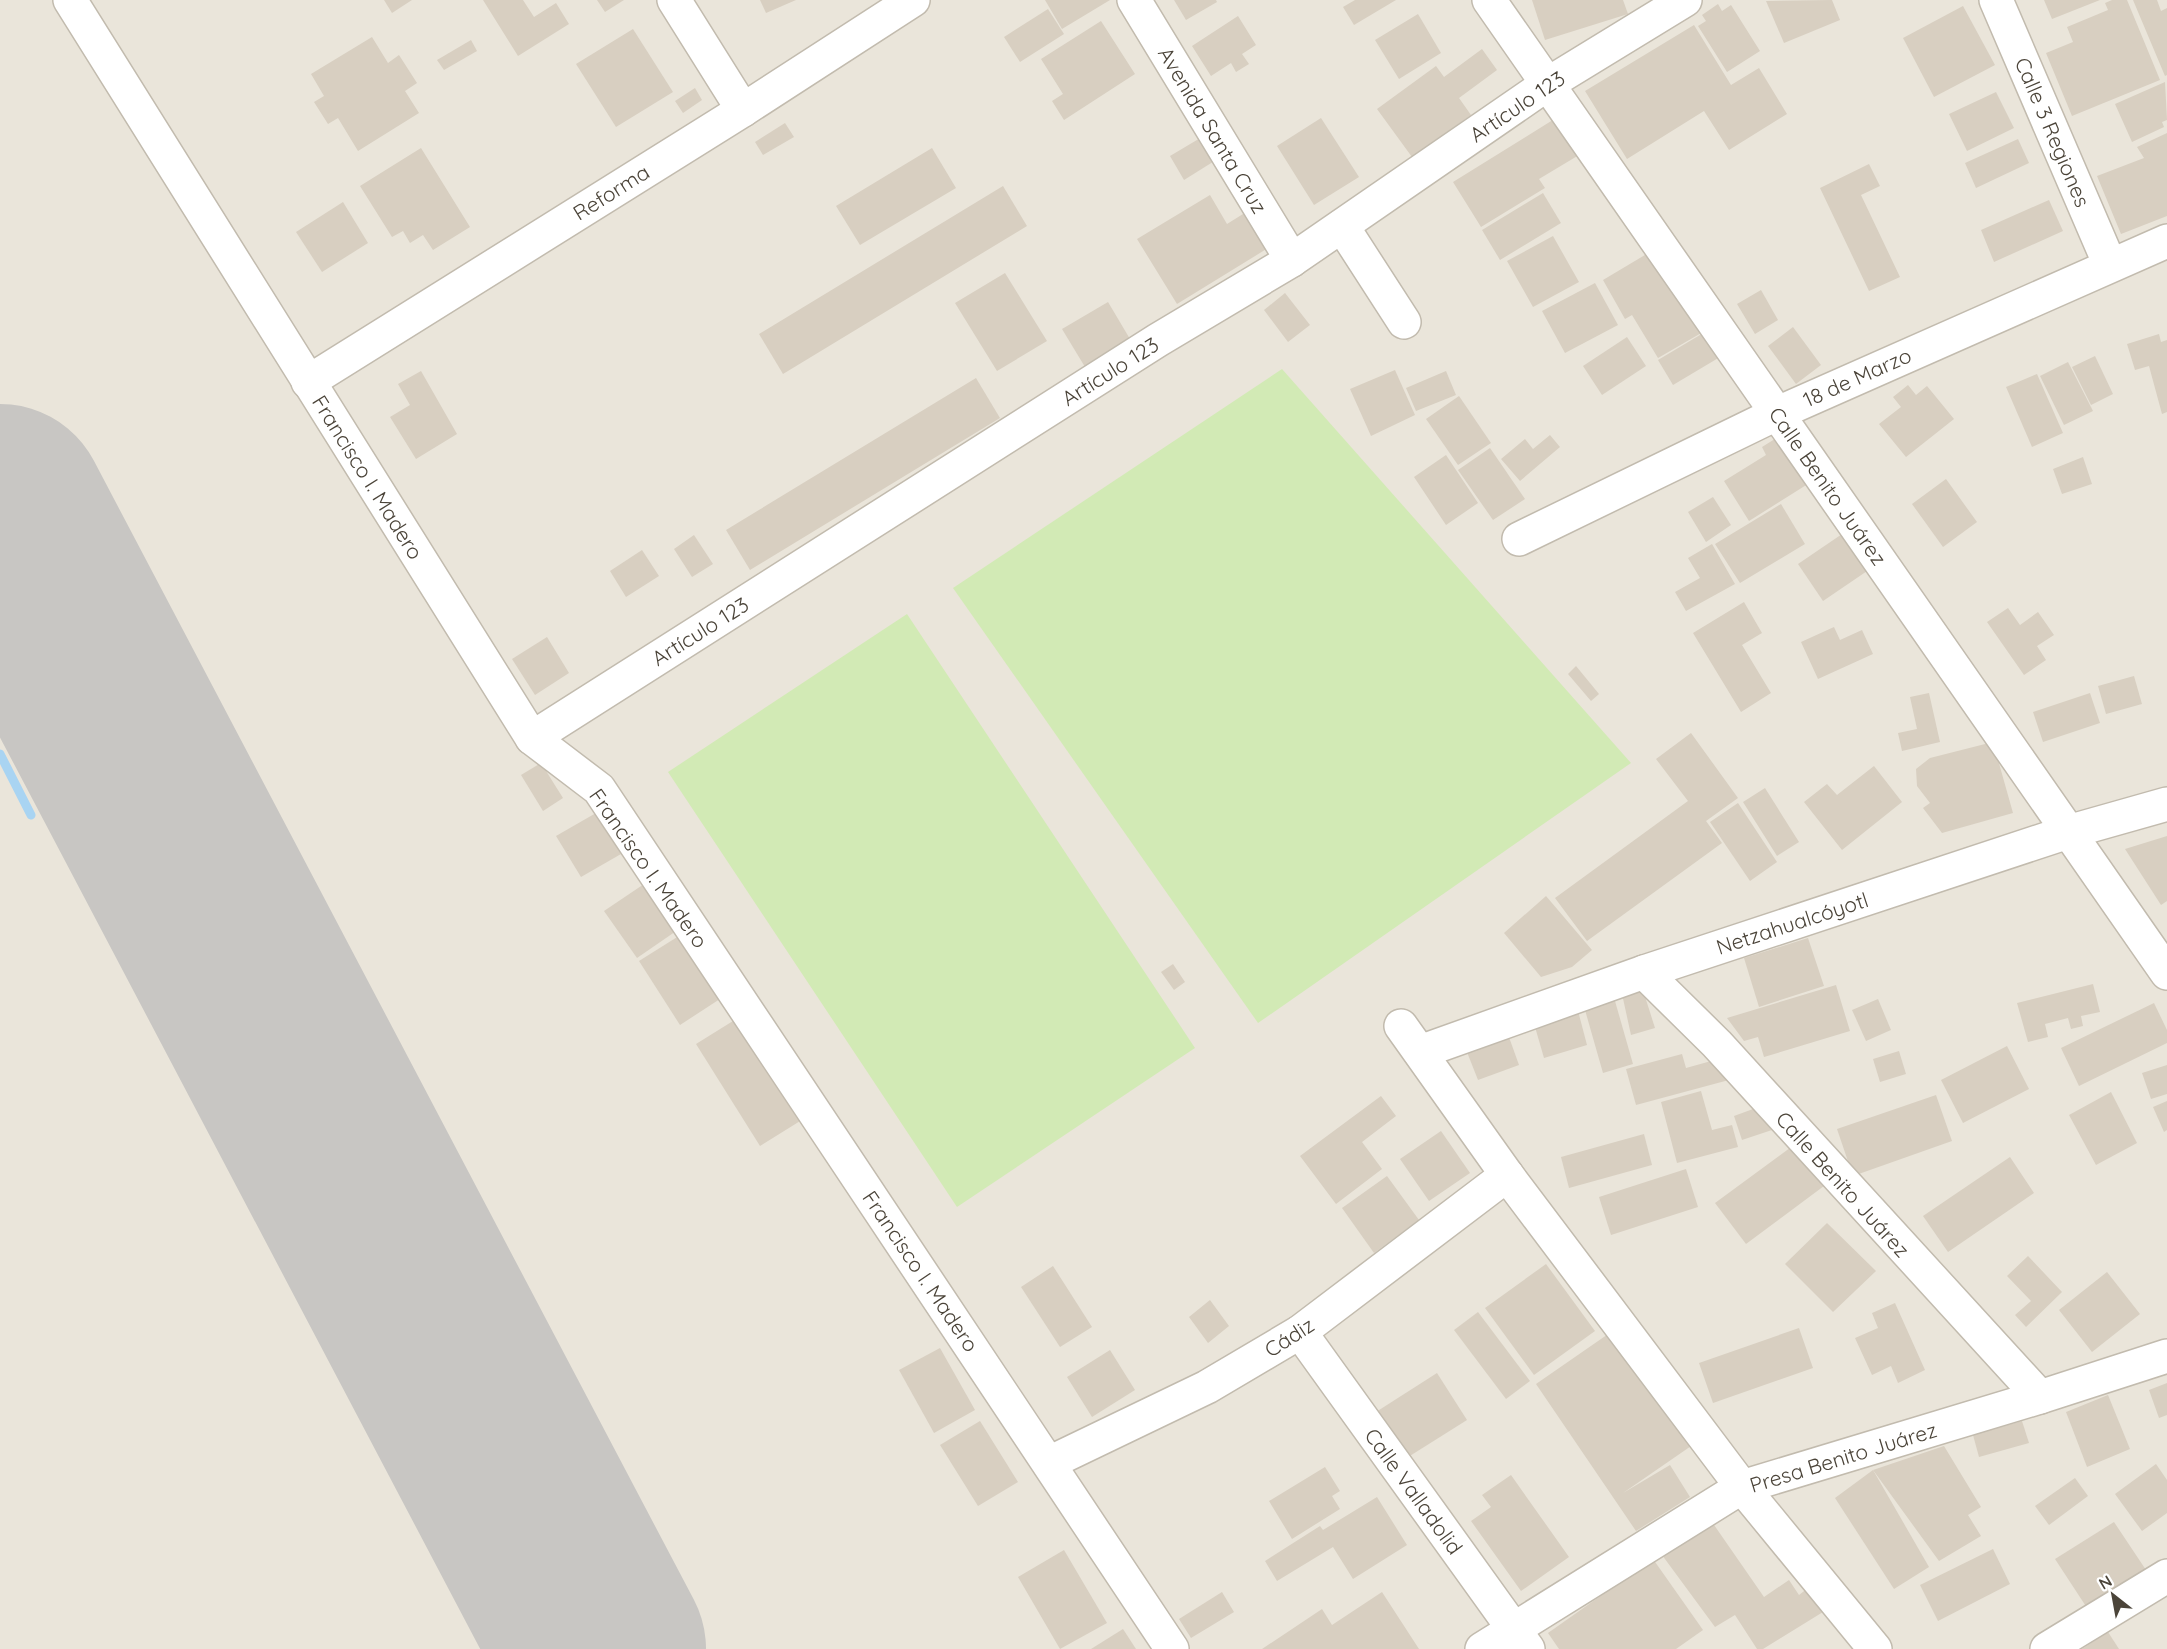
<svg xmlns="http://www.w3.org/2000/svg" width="2167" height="1649" font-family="Quicksand,sans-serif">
<rect width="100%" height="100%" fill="#f6f3ec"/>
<rect fill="#eae5da" x="0" y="0" width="2167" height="1649"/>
<g fill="#d2eab5">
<path d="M1282,369L1631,763L1258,1023L953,588Z"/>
<path d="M907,614L1195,1048L957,1207L668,772Z"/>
</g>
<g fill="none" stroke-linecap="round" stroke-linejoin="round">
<path stroke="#a9d4f2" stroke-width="9" d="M0,754L31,815"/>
<path stroke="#c8c6c3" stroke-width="212" d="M0,510L600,1649"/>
</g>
<g fill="#d8cfc1">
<path d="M384,0H412L392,13Z"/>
<path d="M483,0H523L534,17L556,3L569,24L518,56Z"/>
<path d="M597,0H624L605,12Z"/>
<path d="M760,0H796L766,13Z"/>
<path d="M1045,0H1110L1062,29Z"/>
<path d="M1174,0H1216L1217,2L1186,20Z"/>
<path d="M1355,0H1396L1354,25L1343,7Z"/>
<path d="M1532,0H1623L1628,14L1545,40Z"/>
<path d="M1832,0L1840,20L1784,43L1766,1Z"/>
<path d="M2044,0H2100L2052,19Z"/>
<path d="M2112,0H2127L2160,80L2072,116L2046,53L2073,42L2067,27L2108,10L2105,3Z"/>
<path d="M2133,0H2157L2161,11L2167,8V75L2165,76Z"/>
<path d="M1718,4L1722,11L1731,5L1760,51L1727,72L1698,26L1706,21L1702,15Z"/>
<path d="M1963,6L1995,65L1934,97L1903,38Z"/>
<path d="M1048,9L1064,34L1020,62L1004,37Z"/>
<path d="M1418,14L1441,53L1399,79L1375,40Z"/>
<path d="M1238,16L1256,45L1242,54L1249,64L1236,72L1231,63L1211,76L1192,46Z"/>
<path d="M1101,21L1135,74L1064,120L1052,101L1063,94L1041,59Z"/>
<path d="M1694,25L1731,85L1759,68L1787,114L1729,150L1704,111L1627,159L1585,91Z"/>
<path d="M633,29L673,92L616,127L576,64Z"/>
<path d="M372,37L388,63L399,55L417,83L405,91L419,113L358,151L338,118L328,124L314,102L324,96L311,74Z"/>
<path d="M471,40L477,51L444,70L437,60Z"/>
<path d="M1482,49L1497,70L1459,98L1471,115L1412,157L1377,109L1436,66L1444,77Z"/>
<path d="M2165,82L2167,120L2162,122L2164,127L2132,142L2115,104Z"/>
<path d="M695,88L702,100L683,113L675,101Z"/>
<path d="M1996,92L2014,128L1967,151L1949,114Z"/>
<path d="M1321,118L1359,177L1314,205L1277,146Z"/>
<path d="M1556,118L1579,155L1539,179L1545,188L1481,227L1453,182Z"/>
<path d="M785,123L794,137L763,155L755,142Z"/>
<path d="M2167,133V216L2121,234L2097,176L2144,158L2137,147Z"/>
<path d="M1202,137L1216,160L1184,180L1170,156Z"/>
<path d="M2018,139L2029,163L1976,188L1965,163Z"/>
<path d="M421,148L470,227L433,250L423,235L410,243L403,231L392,237L360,186Z"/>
<path d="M932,148L956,188L860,245L836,206Z"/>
<path d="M1869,164L1880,186L1861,195L1900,277L1869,291L1820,188Z"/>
<path d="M1003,186L1027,226L783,374L759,334Z"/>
<path d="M1543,193L1561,223L1500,260L1482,230Z"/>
<path d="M1210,195L1227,224L1251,209L1273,245L1177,304L1137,239Z"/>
<path d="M2049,200L2063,231L1994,262L1981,230Z"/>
<path d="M343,202L368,243L322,272L296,232Z"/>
<path d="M1553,236L1579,282L1533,307L1507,261Z"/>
<path d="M1655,249L1703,332L1658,358L1632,315L1625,319L1603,280Z"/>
<path d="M1005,273L1047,341L997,371L955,303Z"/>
<path d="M1595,283L1618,325L1565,353L1542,311Z"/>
<path d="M1761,290L1778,320L1755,334L1737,304Z"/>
<path d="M1285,293L1310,325L1288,342L1264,310Z"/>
<path d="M1108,302L1130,339L1085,367L1062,329Z"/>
<path d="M1793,327L1821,365L1796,384L1768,346Z"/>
<path d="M1705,332L1720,357L1673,385L1658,360Z"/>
<path d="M2159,334L2161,342L2167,340V412L2162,414L2149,366L2135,370L2127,344Z"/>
<path d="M1627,337L1646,366L1602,395L1583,366Z"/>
<path d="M2095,356L2113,394L2091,405L2072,367Z"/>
<path d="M2068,362L2093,411L2064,425L2040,376Z"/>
<path d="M1395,370L1415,415L1371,436L1350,389Z"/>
<path d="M421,371L457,434L416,459L390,417L410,405L398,384Z"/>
<path d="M1446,371L1456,395L1416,411L1406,388Z"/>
<path d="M2037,374L2063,433L2032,447L2006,387Z"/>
<path d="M976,378L1000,418L750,570L726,530Z"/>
<path d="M1908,385L1916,395L1927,386L1954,419L1906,457L1879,424L1901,407L1893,397Z"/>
<path d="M1459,396L1491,443L1458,465L1426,419Z"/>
<path d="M1550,435L1560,447L1520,481L1501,459L1525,439L1533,449Z"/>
<path d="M1781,435L1811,482L1749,521L1724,481L1766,455L1762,447Z"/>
<path d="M1490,448L1525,499L1493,520L1458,470Z"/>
<path d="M1446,455L1478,503L1446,525L1414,477Z"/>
<path d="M2083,457L2092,484L2062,494L2053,469Z"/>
<path d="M1946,479L1977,522L1943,547L1912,504Z"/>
<path d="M1713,497L1731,525L1706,542L1688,512Z"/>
<path d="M1781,504L1805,544L1740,583L1715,544Z"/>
<path d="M1848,530L1873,567L1823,601L1798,564Z"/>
<path d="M694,535L713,564L692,577L674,549Z"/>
<path d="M1712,544L1735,584L1686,611L1675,592L1700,578L1688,558Z"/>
<path d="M642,550L659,576L626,597L610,571Z"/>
<path d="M1744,602L1762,633L1742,645L1771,693L1741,712L1693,633Z"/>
<path d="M2008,608L2020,625L2038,612L2054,635L2037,646L2046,660L2024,675L1987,622Z"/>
<path d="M1834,627L1840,640L1862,630L1873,654L1818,679L1801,642Z"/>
<path d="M547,637L569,673L535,695L512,659Z"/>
<path d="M1576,666L1599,694L1591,701L1568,674Z"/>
<path d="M2134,676L2142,704L2106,714L2098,686Z"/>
<path d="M1929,693L1940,742L1902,751L1898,733L1917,729L1910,697Z"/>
<path d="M2090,693L2100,723L2043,742L2033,712Z"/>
<path d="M1691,733L1738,798L1706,821L1722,843L1587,941L1555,898L1688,801L1656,759Z"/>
<path d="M1993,742L2013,813L1942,833L1923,808L1930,803L1917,786L1916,769L1930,758Z"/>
<path d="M541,763L563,798L543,811L521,775Z"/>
<path d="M1874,766L1902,802L1842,850L1804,802L1827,784L1837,795Z"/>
<path d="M1765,788L1799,842L1777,856L1743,802Z"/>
<path d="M1738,803L1777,862L1750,881L1710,822Z"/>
<path d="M596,813L621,854L581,877L556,836Z"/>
<path d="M2167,836V901L2161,905L2125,849Z"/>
<path d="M650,880L682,927L637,958L604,911Z"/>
<path d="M1546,896L1592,950L1572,967L1541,977L1504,933Z"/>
<path d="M682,934L723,997L680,1025L639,961Z"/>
<path d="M1808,938L1824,986L1759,1007L1744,958Z"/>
<path d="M1173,964L1185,982L1174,990L1161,972Z"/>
<path d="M2093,984L2100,1012L2081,1016L2083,1026L2071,1029L2068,1018L2045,1024L2048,1037L2028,1042L2017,1003Z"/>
<path d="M1836,985L1850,1031L1764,1057L1758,1037L1744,1041L1727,1018Z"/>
<path d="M1642,987L1655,1028L1631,1035L1622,994Z"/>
<path d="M1613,994L1633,1064L1603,1073L1583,1003Z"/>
<path d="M1878,999L1891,1030L1866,1041L1852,1010Z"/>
<path d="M2154,1003L2167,1030V1043L2079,1086L2061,1048Z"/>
<path d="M1577,1007L1587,1045L1544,1058L1533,1020Z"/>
<path d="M741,1016L805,1118L760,1146L696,1044Z"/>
<path d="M1505,1026L1519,1065L1478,1080L1463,1042Z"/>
<path d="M2007,1046L2029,1089L1963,1123L1941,1080Z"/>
<path d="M1899,1051L1906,1074L1880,1082L1873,1059Z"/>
<path d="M1682,1054L1686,1068L1722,1058L1740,1077L1636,1105L1626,1069Z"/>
<path d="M2167,1065V1094L2151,1099L2142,1073Z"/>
<path d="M1701,1091L1712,1130L1732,1125L1738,1147L1677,1163L1661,1102Z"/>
<path d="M2111,1092L2137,1143L2096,1165L2069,1115Z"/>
<path d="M1936,1095L1952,1141L1853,1176L1837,1129Z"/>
<path d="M1381,1096L1396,1116L1362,1142L1382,1169L1336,1204L1300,1156Z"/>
<path d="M2167,1101V1130L2164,1132L2153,1107Z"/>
<path d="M1764,1105L1772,1130L1742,1140L1734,1116Z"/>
<path d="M1441,1131L1470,1173L1429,1201L1400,1159Z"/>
<path d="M1644,1134L1652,1165L1569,1188L1561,1157Z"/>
<path d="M1798,1142L1828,1183L1746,1244L1715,1203Z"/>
<path d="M2010,1157L2034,1193L1948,1252L1923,1216Z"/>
<path d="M1686,1169L1698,1207L1611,1235L1599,1197Z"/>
<path d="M1387,1176L1419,1220L1374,1253L1342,1208Z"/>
<path d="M1827,1223L1876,1271L1833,1312L1785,1264Z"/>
<path d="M2028,1256L2062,1292L2026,1327L2015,1315L2031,1301L2007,1276Z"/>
<path d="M1546,1264L1595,1331L1534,1375L1485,1308Z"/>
<path d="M1053,1266L1092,1327L1060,1347L1021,1287Z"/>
<path d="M2107,1272L2140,1314L2092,1352L2059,1310Z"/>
<path d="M1210,1300L1229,1326L1208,1343L1189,1317Z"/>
<path d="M1895,1303L1925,1370L1898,1383L1891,1366L1872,1375L1855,1338L1878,1328L1872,1313Z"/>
<path d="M1478,1312L1530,1381L1506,1399L1454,1330Z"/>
<path d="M1799,1328L1813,1368L1713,1403L1699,1363Z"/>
<path d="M1614,1330L1694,1444L1623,1493L1670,1465L1690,1497L1636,1531L1536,1384Z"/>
<path d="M940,1348L975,1410L934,1433L899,1370Z"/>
<path d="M1110,1350L1135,1390L1092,1417L1067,1377Z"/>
<path d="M1437,1373L1467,1420L1405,1459L1376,1412Z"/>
<path d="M2167,1383V1415L2159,1418L2149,1390Z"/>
<path d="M2108,1395L2130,1449L2087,1467L2066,1412Z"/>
<path d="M980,1421L1018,1482L978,1506L940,1445Z"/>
<path d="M2022,1421L2029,1443L1979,1457L1973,1435Z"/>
<path d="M1944,1446L1981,1507L1968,1515L1981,1536L1939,1561L1873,1470Z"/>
<path d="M2156,1464L2167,1480V1513L2142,1531L2115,1494Z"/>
<path d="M1325,1467L1340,1491L1332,1496L1340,1509L1292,1539L1269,1501Z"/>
<path d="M1873,1470L1929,1567L1894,1589L1835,1498Z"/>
<path d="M1511,1475L1569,1557L1521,1591L1471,1521L1491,1507L1482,1495Z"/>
<path d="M2075,1478L2088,1496L2049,1525L2035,1506Z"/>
<path d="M1377,1497L1407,1545L1353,1579L1333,1547L1277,1581L1265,1561L1320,1526L1323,1530Z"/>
<path d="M1712,1522L1764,1597L1789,1580L1799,1595L1808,1588L1823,1612L1763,1649H1757L1735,1615L1715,1627L1662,1555Z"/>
<path d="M2114,1522L2150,1576L2091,1614L2055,1559Z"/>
<path d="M1993,1549L2010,1584L1938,1621L1920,1585Z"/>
<path d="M1064,1550L1107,1623L1060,1649L1018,1577Z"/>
<path d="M1653,1559L1703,1630L1676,1649H1559L1548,1633Z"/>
<path d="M1222,1592L1234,1612L1191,1638L1179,1619Z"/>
<path d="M1382,1592L1419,1649H1262L1322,1609L1332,1625Z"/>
<path d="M1123,1629L1136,1649H1091Z"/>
<path d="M2108,1632L2119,1649H2082Z"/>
</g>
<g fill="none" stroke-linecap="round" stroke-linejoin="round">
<defs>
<g id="minor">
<path d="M70,0L532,738L599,789L1172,1649"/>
<path d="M674,0L743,110"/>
<path d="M1134,0L1292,260"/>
<path d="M1489,0L2167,973"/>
<path d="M1996,0L2110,265"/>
<path d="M1342,226L1404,322"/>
<path d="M308,382L743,110L913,0"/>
<path d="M1519,539L1778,413L2167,241"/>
<path d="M532,738L1158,340L1292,260L1546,85L1685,0"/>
<path d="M1644,972L1717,1044L2040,1397"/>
<path d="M1401,1026L1507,1175L1742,1487L1875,1649"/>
<path d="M1420,1052L1644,972L2068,832L2167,804"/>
<path d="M1300,1332L1528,1649"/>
<path d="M1049,1463L1207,1387L1300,1332L1507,1175"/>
<path d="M1482,1649L1742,1487L2040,1397L2167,1356"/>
<path d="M2047,1649L2167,1576"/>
</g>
</defs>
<use href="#minor" stroke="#c2bbae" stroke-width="36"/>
<use href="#minor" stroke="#fff" stroke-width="33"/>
</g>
<g text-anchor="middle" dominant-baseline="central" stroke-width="4.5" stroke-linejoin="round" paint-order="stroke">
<g font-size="21" fill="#4b4439" stroke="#fff">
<text transform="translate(1517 106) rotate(-34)">Artículo 123</text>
<text transform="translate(1213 130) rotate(59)">Avenida Santa Cruz</text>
<text transform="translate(2053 132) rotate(67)">Calle 3 Regiones</text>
<text transform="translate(611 192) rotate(-32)">Reforma</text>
<text transform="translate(1110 371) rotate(-32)">Artículo 123</text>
<text transform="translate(1857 377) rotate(-24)">18 de Marzo</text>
<text transform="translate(368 477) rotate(58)">Francisco I. Madero</text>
<text transform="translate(1828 486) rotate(55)">Calle Benito Juárez</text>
<text transform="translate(700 631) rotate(-32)">Artículo 123</text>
<text transform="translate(649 868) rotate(55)">Francisco I. Madero</text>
<text transform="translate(1792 923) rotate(-18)">Netzahualcóyotl</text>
<text transform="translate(1843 1184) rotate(48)">Calle Benito Juárez</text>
<text transform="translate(921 1271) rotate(56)">Francisco I. Madero</text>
<text transform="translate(1289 1337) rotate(-33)">Cádiz</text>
<text transform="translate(1843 1457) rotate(-17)">Presa Benito Juárez</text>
<text transform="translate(1414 1491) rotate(54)">Calle Valladolid</text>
</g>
</g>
<g transform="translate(2113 1595) rotate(329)" stroke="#ffffff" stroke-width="4.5" paint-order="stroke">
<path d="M0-4.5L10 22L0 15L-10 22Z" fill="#4b4439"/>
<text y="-9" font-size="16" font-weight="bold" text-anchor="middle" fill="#4b4439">N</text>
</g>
</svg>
